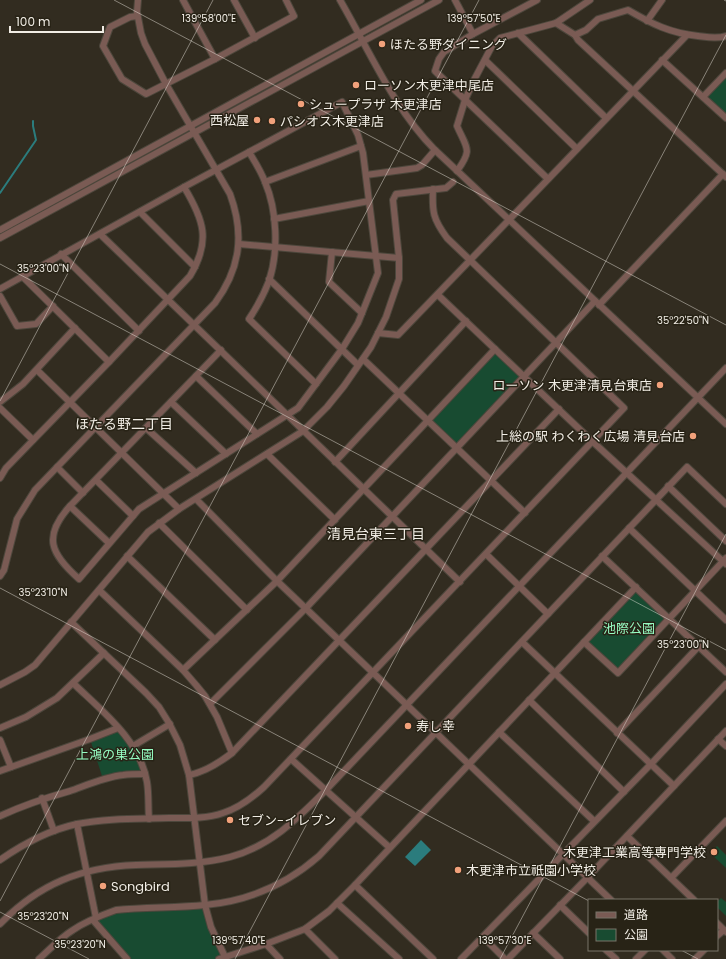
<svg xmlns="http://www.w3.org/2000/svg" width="726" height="959" font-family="Poppins,'Noto Sans JP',sans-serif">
<rect width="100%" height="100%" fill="#322c20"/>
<g fill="#184b31">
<path d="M726,78V115L710,100L709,95Z"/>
<path d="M495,349L524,377L457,448L428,421Z"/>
<path d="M636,587L669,618L618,673L584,642Z"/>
<path d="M118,728L131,744L145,774L103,779L90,739Z"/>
<path d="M717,846L726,855V868L710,853Z"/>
<path d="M721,898L726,902V916L717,907V902Z"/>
<path d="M205,905L225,957L219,959H129L96,918L116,910Z"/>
</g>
<path fill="#2b7c7d" d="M421,840L431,850L415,866L405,857Z"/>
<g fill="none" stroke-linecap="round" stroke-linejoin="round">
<path stroke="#2b7c7d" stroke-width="2" d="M0,193L36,140L33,126V121"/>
<defs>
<g id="minor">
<path d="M183,0L215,59"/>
<path d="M234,0L255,38"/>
<path d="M340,0C369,50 394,109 435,150L726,424"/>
<path d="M455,0L473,34"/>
<path d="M537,0L473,34L444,52L439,59L435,71L548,179"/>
<path d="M137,16L130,17L110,27L103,46L122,79L146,94L215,59L294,16L286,0"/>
<path d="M647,21L662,0"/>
<path d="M556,23L575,35L578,40L726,177"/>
<path d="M518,33L606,118"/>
<path d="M575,35L586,30L598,19L628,10C652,24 670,33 698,36C707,37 717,39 726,36"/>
<path d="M485,60L577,149"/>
<path d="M662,60L726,118"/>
<path d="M703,97L726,73"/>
<path d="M249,152C255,162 261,171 265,182C277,210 279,251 269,281C264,294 257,307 249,319L316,384"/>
<path d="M457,171C473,149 467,149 457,126L465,100L474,80L492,46L500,38L556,23L590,0"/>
<path d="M366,175L417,168L422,165L435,150"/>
<path d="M265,182L361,146"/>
<path d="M140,212L195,267"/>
<path d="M274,219L369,201"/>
<path d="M0,230L421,0"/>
<path d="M100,234L460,582"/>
<path d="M0,238L439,0"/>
<path d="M239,244L399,258"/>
<path d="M332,252L329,282L362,313"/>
<path d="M61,254L139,331"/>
<path d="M22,276L109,362"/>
<path d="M269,279L358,365"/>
<path d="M0,289L184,187L342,102L358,135L363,153L378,273L358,323L342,349L298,408L139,509L79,579C51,554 42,537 70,506L221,350"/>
<path d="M438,295L592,441L726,564"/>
<path d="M0,296L17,326L36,324L53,306"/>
<path d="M599,305L723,174"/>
<path d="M378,333L398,335L687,35"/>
<path d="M363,359L525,513"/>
<path d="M37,370L179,509"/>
<path d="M196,376L257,434"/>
<path d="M0,402L23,384L75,328"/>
<path d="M171,402L226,454"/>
<path d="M0,408L33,440"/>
<path d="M146,428L196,473"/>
<path d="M267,454L335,520"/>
<path d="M335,462L466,321"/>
<path d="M57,467L83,493"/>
<path d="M0,478L6,468L109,362L190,276C211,241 204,220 184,187"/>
<path d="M96,480L133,516"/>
<path d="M668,486L726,541"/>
<path d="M196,499L277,581L611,900"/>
<path d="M70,506L109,543"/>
<path d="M159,523L247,610"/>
<path d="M629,528L726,620"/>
<path d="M486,554L548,614"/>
<path d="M127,556L215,640"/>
<path d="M602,556L726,672"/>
<path d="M0,576L4,570L17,519L35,490L215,303C240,269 245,235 230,194L166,84L145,44L141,33L137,12L138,0"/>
<path d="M99,590L183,670L196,685L205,696L217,717L232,753"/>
<path d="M71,622L146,693L159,707L169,723L180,745L189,775L205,905L211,927L226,959"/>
<path d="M522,642L674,786"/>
<path d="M584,642L618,673L726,558"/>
<path d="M183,670L277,581L495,349"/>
<path d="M73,683C102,711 140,740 147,782C149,794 148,807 149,819"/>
<path d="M0,685L25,672L35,665L148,532L179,509L303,431L327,407L344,386L371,347L386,317L399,279V258L393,200L396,194L446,188L453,182"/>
<path d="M529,700L624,792"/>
<path d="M210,704L306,608L595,301"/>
<path d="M0,728L26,717L57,698L104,653"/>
<path d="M499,732L594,821"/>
<path d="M617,733L699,646"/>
<path d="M718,739L726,746"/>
<path d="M0,740L11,767"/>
<path d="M133,746L170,724"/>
<path d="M291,759L389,847"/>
<path d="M0,771L90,739L118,728"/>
<path d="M189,775C205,772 219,763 232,753L559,409"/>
<path d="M42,798L54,831"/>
<path d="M0,816C24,805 45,798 70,791C87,785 105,777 123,775C130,774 138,774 145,774"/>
<path d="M77,824L96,918"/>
<path d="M627,836L694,900"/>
<path d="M0,860C23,844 49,830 77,824C107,818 138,819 169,818C187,818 206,819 223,813C239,808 252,798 264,787L624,408L447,238C433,219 432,212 433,189"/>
<path d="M671,878L726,821"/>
<path d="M355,885L433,959"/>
<path d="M337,903L399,959"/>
<path d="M560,905L589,933"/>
<path d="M93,920L127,959"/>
<path d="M717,923L726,932"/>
<path d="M0,924C39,884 81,867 136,865C167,864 199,865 230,857C271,846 297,819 326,790L726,368"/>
<path d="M305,929L335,959"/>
<path d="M533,933L560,959"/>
<path d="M717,936L724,930"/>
<path d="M483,937L505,959"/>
<path d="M266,944L280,959"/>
<path d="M606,950L616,959"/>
<path d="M663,950L672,959"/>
<path d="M39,959C50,949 60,938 73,930C86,921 102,915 116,910C146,907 176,908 205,905C248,901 287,884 319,856L687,467L726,504"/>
<path d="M219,959L266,944L305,929L329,911L355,885L636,587"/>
<path d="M461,959L651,764L726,684"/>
<path d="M508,959L587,878L726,731"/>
<path d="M636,959L645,950"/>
<path d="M695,959L704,950"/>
</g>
</defs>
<use href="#minor" stroke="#4d473c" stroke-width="8"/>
<use href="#minor" stroke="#7a5b54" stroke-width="6"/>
</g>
<path fill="none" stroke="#f1ede5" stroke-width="1" stroke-opacity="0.45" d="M114,0L726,325M724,0L726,1M0,264L726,650M0,401L213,0M0,588L589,901M0,901L479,0M0,912L89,959M681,950L698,959M235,959L726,35M500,959L726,534"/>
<g fill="#f1a17b" stroke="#282316" stroke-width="1.5">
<circle cx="382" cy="44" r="4"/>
<circle cx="356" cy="85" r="4"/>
<circle cx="301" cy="104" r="4"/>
<circle cx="257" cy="120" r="4"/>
<circle cx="272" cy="121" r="4"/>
<circle cx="660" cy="385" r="4"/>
<circle cx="693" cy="436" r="4"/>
<circle cx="408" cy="726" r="4"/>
<circle cx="230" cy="820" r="4"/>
<circle cx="714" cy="852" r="4"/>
<circle cx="458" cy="870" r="4"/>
<circle cx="103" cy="886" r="4"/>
</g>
<g text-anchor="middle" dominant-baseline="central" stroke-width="3" stroke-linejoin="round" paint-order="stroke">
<g font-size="13" fill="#f1ede5" stroke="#282316" text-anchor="start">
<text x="390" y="44">ほたる野ダイニング</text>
<text x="364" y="85">ローソン木更津中尾店</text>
<text x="309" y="104">シュープラザ 木更津店</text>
<text x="249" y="120" text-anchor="end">西松屋</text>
<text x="280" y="121">パシオス木更津店</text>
<text x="652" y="385" text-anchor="end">ローソン 木更津清見台東店</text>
<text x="685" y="436" text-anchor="end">上総の駅 わくわく広場 清見台店</text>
<text x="416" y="726">寿し幸</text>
<text x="238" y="820">セブン-イレブン</text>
<text x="706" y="852" text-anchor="end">木更津工業高等専門学校</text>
<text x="466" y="870">木更津市立祇園小学校</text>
<text x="111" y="886">Songbird</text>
</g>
<g font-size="13" fill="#96fcc2" stroke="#282316">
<text x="629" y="628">池際公園</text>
<text x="115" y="754">上鴻の巣公園</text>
</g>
<g font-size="14" fill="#f1ede5" stroke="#282316">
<text x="124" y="424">ほたる野二丁目</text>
<text x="376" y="534">清見台東三丁目</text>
</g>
</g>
<g font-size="10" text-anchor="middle" fill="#f1ede5" stroke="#282316" stroke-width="3" stroke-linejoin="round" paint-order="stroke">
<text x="209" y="22">139°58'00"E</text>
<text x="474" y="22">139°57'50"E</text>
<text x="43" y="272">35°23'00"N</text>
<text x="683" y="324">35°22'50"N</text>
<text x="43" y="596">35°23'10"N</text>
<text x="683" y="648">35°23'00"N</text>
<text x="43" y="920">35°23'20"N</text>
<text x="239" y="944">139°57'40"E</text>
<text x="505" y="944">139°57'30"E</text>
<text x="80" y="948">35°23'20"N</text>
</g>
<rect x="588" y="899" width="130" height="52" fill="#282316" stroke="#787469"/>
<rect x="596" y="912" width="20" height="6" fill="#7a5b54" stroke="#787469"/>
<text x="624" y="919" font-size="12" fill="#f1ede5">道路</text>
<rect x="596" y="929" width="20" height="12" fill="#184b31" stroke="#787469"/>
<text x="624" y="939" font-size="12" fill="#f1ede5">公園</text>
<path d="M10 26v6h93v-6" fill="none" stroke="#f1ede5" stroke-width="2"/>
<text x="16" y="26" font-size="12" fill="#f1ede5" stroke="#282316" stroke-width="3" paint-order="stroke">100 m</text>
</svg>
